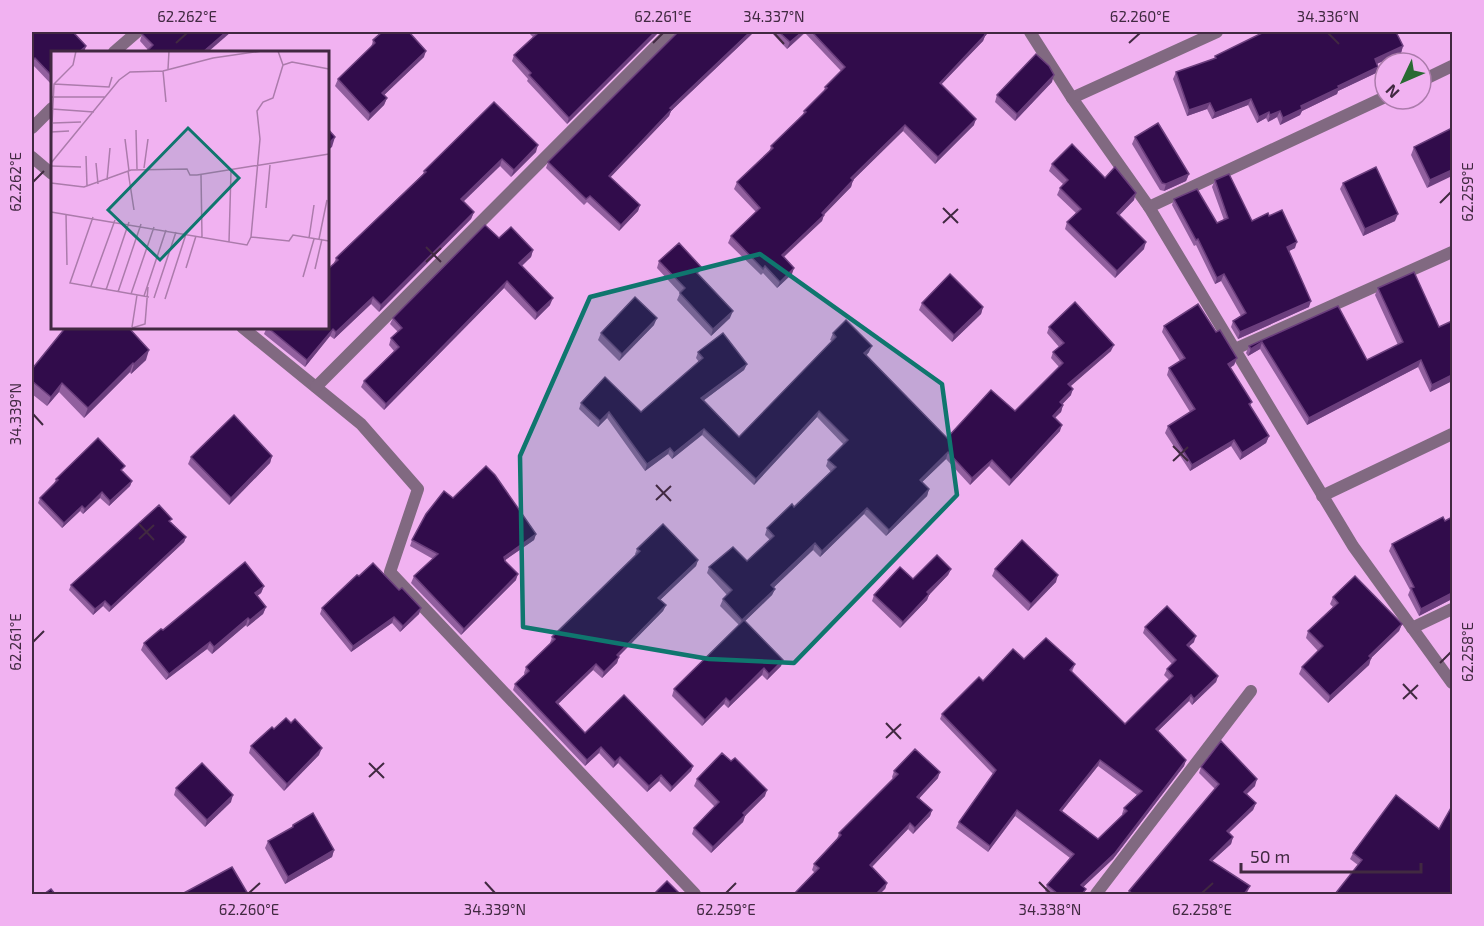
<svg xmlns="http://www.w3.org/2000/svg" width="1484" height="926" font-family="'Exo 2',sans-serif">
<rect width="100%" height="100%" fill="#f1b2f1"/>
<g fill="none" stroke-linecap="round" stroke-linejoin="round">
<g stroke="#816981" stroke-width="12">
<path d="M1030,32L1072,98L1149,207L1353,546L1452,683"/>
<path d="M114,52L137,32"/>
<path d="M1421,81L1452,66"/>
<path d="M1072,98L1217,32"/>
<path d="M32,128L52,108"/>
<path d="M32,157L52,174"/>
<path d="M1149,207L1385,97"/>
<path d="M242,327L361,424L418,489L390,572L695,894"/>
<path d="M1235,349L1452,252"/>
<path d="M316,387L670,32"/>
<path d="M1322,496L1452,434"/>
<path d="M1412,628L1452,609"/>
<path d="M1096,894L1251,691"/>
</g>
</g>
<g fill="#915f9e" fill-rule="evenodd">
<path d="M32,32L86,46L84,52H52V83L51,84L33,65Z"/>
<path d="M231,32L148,50L140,41L142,34Z"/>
<path d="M528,32H659L567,124L527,81L528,79L512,61L514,55L533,37Z"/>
<path d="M678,32H754L671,111L669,116L610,177L640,205L638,211L619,231L587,202L584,205L546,168L548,162Z"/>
<path d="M771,32H989L985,36L983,41L941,84L974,125L935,164L903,131L853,180L851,187L824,214L822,221L784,257L792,274L777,288L763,273L761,275L728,243L731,236L756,212L734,189L737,182L769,152L771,146L803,115L804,111L824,91L825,87L841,71L805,33L787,49Z"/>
<path d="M373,40L424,57L384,95L387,98L384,105L368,121L335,86L338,79L371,48Z"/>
<path d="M1403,46L1401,53L1377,64L1376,73L1338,91L1337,94L1302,111L1300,115L1280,125L1277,117L1268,122L1266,118L1257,123L1248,105L1212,119L1207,109L1187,116L1173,79L1176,72L1214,59L1215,56Z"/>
<path d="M1052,82L1015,121L995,102L997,95Z"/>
<path d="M1452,128L1427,188L1411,155L1414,147Z"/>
<path d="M1135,137L1189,174L1186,181L1164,191L1160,190L1132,144Z"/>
<path d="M536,152L511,177L500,166L463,201L474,212L471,219L379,312L371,304L334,339L330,336L305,367L264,334L267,327H327L334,263L336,258L423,174L424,171Z"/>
<path d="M1052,164L1105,178L1134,200L1119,215L1144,249L1115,278L1065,229L1067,222L1076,213L1057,195L1060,188L1063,184L1049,171Z"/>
<path d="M1215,180L1252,221L1269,216L1295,248L1289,251L1309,307L1238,339L1231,327L1233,321L1241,316L1221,281L1215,284L1196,245L1194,246L1172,205L1174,199L1217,223L1224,220L1212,187Z"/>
<path d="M1343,183L1395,221L1363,236L1340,189Z"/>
<path d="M499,238L533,250L531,257L522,266L550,305L535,320L504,288L384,410L361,387L364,381L394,351L389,345L391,338L398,332L390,324L393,318Z"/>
<path d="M659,261L699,275L730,318L711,336L677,300L680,293L657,268Z"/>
<path d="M1378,288L1452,381L1430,392L1418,367L1307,425L1260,349L1248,356L1246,353L1249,346L1338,306L1367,360L1398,345L1375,295Z"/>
<path d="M922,303L983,307L981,314L952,342L919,310Z"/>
<path d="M654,325L619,361L598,340L601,333Z"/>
<path d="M1164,326L1216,332L1237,358L1234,365L1230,368L1252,402L1250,406L1269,436L1266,443L1240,460L1231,446L1190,471L1165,433L1168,426L1190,412L1167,375L1169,368L1180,361L1162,332Z"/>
<path d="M1049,327L1111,351L1071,386V395L1062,404L1063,405L1061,412L1055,417L1060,431L1009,486L989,466L970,485L946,459L922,482L929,489L927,496L886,536L864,514L820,557L813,550L773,588L775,589L772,595L745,621L783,660L781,666L767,680L762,675L728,708L724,704L702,726L672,696L674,689L739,625L720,606L723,599L727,595L707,573L709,567L747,561L770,540L765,535L767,528L794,507L831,472L826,466L828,460L844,445L817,417L754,485L702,435L672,459L668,454L645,471L607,418L598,427L579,409L581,403L641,412L699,362L696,358L698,352L747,364L744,370L704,400L739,437L832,341L830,340L833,333L869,352L866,356L947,438L1015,411L1059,367L1051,358L1053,352L1059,347L1047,333Z"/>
<path d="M146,360L131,374L130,372L84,418L59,392L47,406L32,394V369Z"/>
<path d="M272,456L270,463L229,505L188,464L191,457Z"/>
<path d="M123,471L132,481L130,486L109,506L100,498L83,514L80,511L62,528L38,503L40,498L54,484L56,479Z"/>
<path d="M453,498L536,534L534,540L505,560L516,580L461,635L411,583L414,576L433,559L410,546L412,540Z"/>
<path d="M171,522L186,537L184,542L109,612L103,606L93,615L69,590L71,585Z"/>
<path d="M1392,544L1452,599L1419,616L1408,595L1410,590L1389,551Z"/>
<path d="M637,549L698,560L696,566L660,600L666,605L663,611L619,656L617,663L602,678L593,670L558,704L585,733L693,766L691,771L670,792L659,781L647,792L618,763L613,768L599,753L585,766L513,690L515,684L525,675L524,673L526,667L551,643H550L552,637L636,555L635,554Z"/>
<path d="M951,569L948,575L929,595L927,600L900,628L872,601L874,595L913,579Z"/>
<path d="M995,569L1056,582L1028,611L992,576Z"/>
<path d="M359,576L399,590L421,608L419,614L400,632L392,623L351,652L320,614L322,608Z"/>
<path d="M264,586L261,593L257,596L266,607L263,614L247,627L246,625L212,654L207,649L166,680L141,650L144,643L163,630Z"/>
<path d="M1333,597L1402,624L1399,631L1371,658L1369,665L1328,703L1299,674L1302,667L1318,651L1306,638L1308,631L1333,607L1330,604Z"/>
<path d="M1145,627L1194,642L1189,646L1218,676L1216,682L1192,705L1189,701L1158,731L1186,760L1184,766L1113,859L1083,887L1084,894H1049L1045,891L1047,885L1070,858L1015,816L988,852L956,828L959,822L993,774L940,719L942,714L983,681L1024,659L1075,664L1072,672L1125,724L1169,680L1164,675L1167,669L1172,664L1143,633ZM1098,766L1137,795L1124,808L1122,814L1123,815L1098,839L1062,811Z"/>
<path d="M291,723L319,755L284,791L249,753L251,746L274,729Z"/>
<path d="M1201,767L1255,786L1247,794L1256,803L1253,810L1229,833L1233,837L1231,844L1212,861L1250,886L1247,893L1246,894H1127L1129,891L1215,789L1199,773Z"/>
<path d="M894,771L938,778L919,798L932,810L930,816L913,834L908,829L872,867L887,883L885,889L815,873L812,870L814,864L837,839L839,833L893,779L892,777Z"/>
<path d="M697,779L765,796L745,816L743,822L711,853L692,834L694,828L715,807L694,786Z"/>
<path d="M176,788L231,802L205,827L174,795Z"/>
<path d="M293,825L334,850L332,857L285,884L265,848L268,841L292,828Z"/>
<path d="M1439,829L1452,894L1358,865L1350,859L1353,853Z"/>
</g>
<g fill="#6b3e7d">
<path d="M226,32H231L208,52H203Z"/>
<path d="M655,32H659L567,124L569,118Z"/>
<path d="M750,32H754L671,111L669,116L606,182L609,176L670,108Z"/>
<path d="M802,32H805L787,49L790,42Z"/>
<path d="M985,32H989L985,36L983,41L937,89L940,83Z"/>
<path d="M86,46L84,52H79Z"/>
<path d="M1403,46L1401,53L1372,66L1375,59Z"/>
<path d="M426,51L424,57L379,100L382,93Z"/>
<path d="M1378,67L1376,73L1338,91L1337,94L1302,111L1300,115L1280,125L1283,118L1301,106L1338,86Z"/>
<path d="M1054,75L1052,82L1015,121L1017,114Z"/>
<path d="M387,98L384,105L368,121L370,114Z"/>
<path d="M1251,99L1248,105L1212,119L1215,113Z"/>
<path d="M1210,103L1207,109L1187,116L1189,110Z"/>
<path d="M1280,111L1277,117L1268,122L1270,115Z"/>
<path d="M1269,112L1266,118L1257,123L1259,117Z"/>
<path d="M976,119L974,125L935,164L938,157Z"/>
<path d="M905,125L903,131L849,184L851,178Z"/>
<path d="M335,137L332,147L327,151V145Z"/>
<path d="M538,145L536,152L511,177L514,170Z"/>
<path d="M502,159L500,166L459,206L461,199Z"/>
<path d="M1452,170V176L1427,188L1430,180Z"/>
<path d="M1189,174L1186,181L1164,191L1166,184Z"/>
<path d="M853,180L851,187L822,217L824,215L822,221L779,261L782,255Z"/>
<path d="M1136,193L1134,200L1115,220L1117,213Z"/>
<path d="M640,205L638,211L619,231L621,225Z"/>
<path d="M474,212L471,219L379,312L381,305Z"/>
<path d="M1398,214L1395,221L1363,236L1365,229Z"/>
<path d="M1146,242L1144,249L1115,278L1117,271Z"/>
<path d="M1297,242L1295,248L1285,253L1287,247Z"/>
<path d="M533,250L531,257L517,270L519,263Z"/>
<path d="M794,268L792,274L777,288L780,282Z"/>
<path d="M1224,274L1221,281L1215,284L1217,278Z"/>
<path d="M507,281L504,288L384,410L386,404Z"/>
<path d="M373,297L371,304L334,339L336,332Z"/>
<path d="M553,298L550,305L535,320L537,313Z"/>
<path d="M1311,301L1309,307L1238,339L1240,332Z"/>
<path d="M983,307L981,314L952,342L954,335Z"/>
<path d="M733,311L730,318L711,336L713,329Z"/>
<path d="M657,318L654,325L619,361L622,354Z"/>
<path d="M333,329L330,336L305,367L307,360Z"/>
<path d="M1262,342L1260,349L1248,356L1251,349Z"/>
<path d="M1114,345L1111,351L1066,390L1068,384Z"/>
<path d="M872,346L869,352L862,360L864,353Z"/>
<path d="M149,350L146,360L131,374L134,364Z"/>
<path d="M1237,358L1234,365L1225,371L1228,364Z"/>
<path d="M1421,360L1418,367L1307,425L1309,418Z"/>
<path d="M133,363L130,372L84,418L88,408Z"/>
<path d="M747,364L744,370L699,404L701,398Z"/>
<path d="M1452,375V381L1430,392L1432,385Z"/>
<path d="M62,383L59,392L47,406L51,397Z"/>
<path d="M1073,389L1071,395L1058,409L1060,402Z"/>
<path d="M1063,405L1061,412L1051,422L1053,416Z"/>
<path d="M819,411L817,417L754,485L756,479Z"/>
<path d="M609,412L607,418L598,427L600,421Z"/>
<path d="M1062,425L1060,431L1009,486L1011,480Z"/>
<path d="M704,429L702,435L672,459L674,453Z"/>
<path d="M1269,436L1266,443L1240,460L1242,453Z"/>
<path d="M1234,440L1231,446L1190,471L1192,465Z"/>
<path d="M670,448L668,454L645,471L647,464Z"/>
<path d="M948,452L946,459L917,487L920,480Z"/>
<path d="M272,456L270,463L229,505L231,498Z"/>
<path d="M992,460L989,466L970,485L972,478Z"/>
<path d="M132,481L130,486L109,506L110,501Z"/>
<path d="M929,489L927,496L886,536L889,530Z"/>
<path d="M102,492L100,498L83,514L85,509Z"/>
<path d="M82,506L80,511L62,528L64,523Z"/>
<path d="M867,508L864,514L820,557L822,551Z"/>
<path d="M536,534L534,540L501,563L504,557Z"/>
<path d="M186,537L184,542L109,612L111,607Z"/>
<path d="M815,543L813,550L769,592L771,585Z"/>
<path d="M698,560L696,566L656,604L658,598Z"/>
<path d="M951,569L948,575L929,595L927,600L900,628L903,622L927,592Z"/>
<path d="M518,574L516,580L461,635L464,629Z"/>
<path d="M1058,575L1056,582L1028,611L1031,604Z"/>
<path d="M264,586L261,593L252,600L255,593Z"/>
<path d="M775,589L772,595L740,626L742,620Z"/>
<path d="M1452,593V599L1419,616L1421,609Z"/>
<path d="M105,601L103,606L93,615L95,609Z"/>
<path d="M666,605L663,611L615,660L617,655Z"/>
<path d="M266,607L263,614L247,627L250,620Z"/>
<path d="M421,608L419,614L400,632L403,626Z"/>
<path d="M394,617L392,623L351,652L353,646Z"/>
<path d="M248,618L246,625L212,654L214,647Z"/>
<path d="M1402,624L1399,631L1368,661L1371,658L1369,665L1328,703L1330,696L1369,656Z"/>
<path d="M1196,636L1194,642L1185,650L1187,645Z"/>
<path d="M210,642L207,649L166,680L169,674Z"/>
<path d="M619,657L617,663L602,678L604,672Z"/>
<path d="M783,660L781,666L767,680L769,674Z"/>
<path d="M596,664L593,670L554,708L556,702Z"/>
<path d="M764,668L762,675L728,708L730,702Z"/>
<path d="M1218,676L1216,682L1192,705L1194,699Z"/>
<path d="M1191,695L1189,701L1154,735L1156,729Z"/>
<path d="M726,698L724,704L702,726L705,720Z"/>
<path d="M601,747L599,753L585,766L587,760Z"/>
<path d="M322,748L319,755L284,791L287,784Z"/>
<path d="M620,757L618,763L613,768L615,762Z"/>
<path d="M1100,760L1098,766L1058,816L1060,810Z"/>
<path d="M1186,760L1184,766L1113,859L1079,891L1081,885Z"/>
<path d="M693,766L691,771L670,792L672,787Z"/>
<path d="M940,772L938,778L915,803L917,797Z"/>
<path d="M661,775L659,781L647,792L649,786Z"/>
<path d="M1257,779L1255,786L1242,798L1244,792Z"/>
<path d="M767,790L765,796L745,816L743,822L711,853L713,847L743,813Z"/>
<path d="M233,795L231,802L205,827L207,820Z"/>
<path d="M1256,803L1253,810L1224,837L1227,831Z"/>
<path d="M932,810L930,816L913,834L915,828Z"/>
<path d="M1017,810L1015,816L988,852L990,846Z"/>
<path d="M910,823L908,829L868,871L870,865Z"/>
<path d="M1233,837L1231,844L1207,866L1210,860Z"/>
<path d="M334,850L332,857L285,884L288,877Z"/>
<path d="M887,883L885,889L880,894H876Z"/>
</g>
<g fill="#310c4b" stroke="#6b3e7d" stroke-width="1.5" fill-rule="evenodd">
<path d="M32,32H73L86,46L79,52H52V76L35,58L32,61Z"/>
<path d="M144,32H226L203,52H146L153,45L142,34Z"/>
<path d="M382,32H409L426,51L382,93L387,98L370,114L338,79L375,43L373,40Z"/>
<path d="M536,32H655L569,118L529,75L531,73L514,55L538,33Z"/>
<path d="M678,32H750L670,108L672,109L609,176L640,205L621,225L590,196L586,199L548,162Z"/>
<path d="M779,32H802L790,42Z"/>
<path d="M812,32H985L984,33L985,35L940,83L976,119L938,157L905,125L851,178L853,180L822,213L824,215L782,255L794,268L780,282L765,266L763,269L731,236L760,208L737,182L773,148L771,146L806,112L804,111L827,88L825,87L845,67Z"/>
<path d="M1264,32H1396L1403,46L1375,59L1378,67L1338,86L1339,88L1301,106L1302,109L1283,118L1280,111L1270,115L1269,112L1259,117L1251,99L1215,113L1210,103L1189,110L1176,72L1216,58L1215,56Z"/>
<path d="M1036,54L1049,66L1054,75L1017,114L997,95Z"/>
<path d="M494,102L538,145L514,170L502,159L461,199L474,212L381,305L373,297L336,332L333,329L307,360L267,327H327V270L338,260L336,258L426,172L424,171Z"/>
<path d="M1158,123L1189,174L1166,184L1162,183L1135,137Z"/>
<path d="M327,128L335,137L327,145Z"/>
<path d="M1452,128V170L1430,180L1414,147Z"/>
<path d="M1072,144L1105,178L1115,167L1136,193L1117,213L1146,242L1117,271L1067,222L1081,209L1060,188L1068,180L1052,164Z"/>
<path d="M1376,167L1398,214L1365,229L1343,183Z"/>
<path d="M1229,174L1252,221L1268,213L1269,216L1282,210L1297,242L1287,247L1311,301L1240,332L1233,321L1246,313L1224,274L1217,278L1198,239L1196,240L1174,199L1197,189L1217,223L1228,218L1215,180Z"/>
<path d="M485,225L499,238L511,227L533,250L519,263L553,298L537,313L507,281L386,404L364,381L399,347L391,338L402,328L393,318Z"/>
<path d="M679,243L702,268L697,273L733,311L713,329L680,293L685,288L659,261Z"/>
<path d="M1414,272L1439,327L1452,321V375L1432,385L1421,360L1309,418L1262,342L1251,349L1249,346L1338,306L1367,360L1403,342L1378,288Z"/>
<path d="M950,274L983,307L954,335L922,303Z"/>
<path d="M635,297L657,318L622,354L601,333Z"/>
<path d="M1075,302L1114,345L1068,384L1073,389L1060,402L1063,405L1053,416L1062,425L1011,480L992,460L972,478L948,452L920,480L929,489L889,530L867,508L822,551L815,543L771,585L775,589L742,620L723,599L732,590L709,567L733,547L747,561L774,536L767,528L792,504L794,507L836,467L828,460L848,440L819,411L756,479L704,429L674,453L670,448L647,464L609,412L600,421L581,403L605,377L641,412L703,358L698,352L723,333L747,364L701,398L739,437L836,337L833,333L846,320L872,346L864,353L947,438L991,390L1015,411L1063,363L1053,352L1064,343L1049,327Z"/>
<path d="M1198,304L1216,332L1220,330L1237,358L1228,364L1252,402L1249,404L1269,436L1242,453L1234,440L1192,465L1168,426L1195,409L1169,368L1185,358L1164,326Z"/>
<path d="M66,327H128L149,350L134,364L133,363L88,408L62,383L51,397L32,381V369Z"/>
<path d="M234,415L272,456L231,498L191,457Z"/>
<path d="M98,438L125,466L121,470L132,481L110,501L102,492L85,509L82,506L64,523L40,498L58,480L56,479Z"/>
<path d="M486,466L495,475L536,534L504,557L505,561L518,574L464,629L414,576L438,554L412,540L426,514L444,491L453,498Z"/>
<path d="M159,505L172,519L169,521L186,537L111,607L105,601L95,609L71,585Z"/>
<path d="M1443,517L1445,521L1452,517V593L1421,609L1411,588L1414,587L1392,544Z"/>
<path d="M663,524L698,560L658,598L666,605L617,655L619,657L604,672L596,664L556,702L585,733L624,695L693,766L672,787L661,775L649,786L620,757L615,762L601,747L587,760L515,684L529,671L526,667L555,639L552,637L640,551L637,549Z"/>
<path d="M1022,540L1058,575L1031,604L995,569Z"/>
<path d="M937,555L951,569L927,592L929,594L903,622L874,595L900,567L913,579Z"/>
<path d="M245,562L264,586L255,593L266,607L250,620L248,618L214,647L210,642L169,674L144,643L161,629L163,630Z"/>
<path d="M373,563L399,590L402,588L421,608L403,626L394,617L353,646L322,608L357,575L359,576Z"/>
<path d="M1355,576L1402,624L1369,656L1371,658L1330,696L1302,667L1323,646L1308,631L1338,603L1333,597Z"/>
<path d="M1167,606L1196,636L1187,645L1218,676L1194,699L1191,695L1156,729L1186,760L1115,853L1081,885L1086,889L1082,894H1058L1047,885L1074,854L1017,810L990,846L959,822L996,770L942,714L979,677L983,681L1013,649L1024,659L1046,638L1075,664L1070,670L1125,724L1173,676L1167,669L1176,660L1145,627ZM1100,760L1142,791L1124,808L1127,811L1098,839L1060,810Z"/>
<path d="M744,620L783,660L769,674L764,668L730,702L726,698L705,720L674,689Z"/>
<path d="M286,718L291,723L295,719L322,748L287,784L251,746L272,727L274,729Z"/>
<path d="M1221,741L1257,779L1244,792L1256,803L1227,831L1233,837L1210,860L1250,886L1244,894H1133L1129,891L1219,784L1201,767Z"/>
<path d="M915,749L940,772L917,797L932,810L915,828L910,823L870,865L887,883L876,894H794L819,868L814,864L841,835L839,833L898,774L894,771Z"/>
<path d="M722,753L731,761L735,758L767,790L743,813L745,815L713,847L694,828L719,802L697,779Z"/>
<path d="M202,763L233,795L207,820L176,788Z"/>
<path d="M1396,795L1439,829L1452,806V894H1335L1362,860L1353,853Z"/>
<path d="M313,813L334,850L288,877L268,841L293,827V825Z"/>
<path d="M232,867L248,894H182Z"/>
<path d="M667,881L680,894H654Z"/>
<path d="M51,889L55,894H44Z"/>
</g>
<path fill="#0f766e" fill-opacity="0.2" stroke="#0f766e" stroke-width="4.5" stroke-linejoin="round" d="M760,254L942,384L957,495L794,663L709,659L523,627L520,456L590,297Z"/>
<path fill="none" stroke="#412941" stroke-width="2" d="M774,33L784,44M1328,33L1339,44M176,43L187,33M653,43L663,33M1129,43L1140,33M33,182L44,171M1440,203L1451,192M943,208L958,223M943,223L958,209M426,247L441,262M426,262L441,248M33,414L43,425M1173,446L1188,461M1173,461L1188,447M656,485L671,501M656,500L671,486M139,524L154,540M139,539L154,525M33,642L44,631M1440,663L1451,652M1403,684L1417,699M1403,699L1418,685M886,723L901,739M886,738L901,724M369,763L384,778M369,777L384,763M485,882L495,893M1039,882L1050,893M249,893L260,883M726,893L736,883M1202,893L1213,883"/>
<g transform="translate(51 51)">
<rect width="278" height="278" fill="#f1b2f1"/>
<path fill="none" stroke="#ab7bab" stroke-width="1.5" d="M232,14L241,11L278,18M117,18L118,0M112,20L115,51M3,33L58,36L61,26M1,46H54M1,58L43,61M2,72L30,71M85,79L86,118M0,81L18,80M74,88L78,120M0,93L3,33L22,14L25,0M35,105L36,135M0,112L68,29L79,21L112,20L162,7L211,0M45,112L47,133M0,115L30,116M93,117L97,88M77,120L83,159M150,124L151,186M56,129L59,97M0,132L33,136L80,119L136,118L139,124H146L278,103M215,157L219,114M0,161L196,194L200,186L238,190L242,184L278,190M15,163L16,214M42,166L19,232L98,246M200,186L209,88L206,60L212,51L222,47L232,14L227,0M258,187L263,154M268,188L276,149M178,191L180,120M135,217L145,185M264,218L271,188M252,226L263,188M40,235L64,169M55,239L78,171M67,241L90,173M80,243L103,176M93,245L115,179M103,247L125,181M114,248L135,183M81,276L86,244M81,277L94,273L97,236"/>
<path fill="#0f766e" fill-opacity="0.15" stroke="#0f766e" stroke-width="3" d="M137,77L188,127L109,209L57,159Z"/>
<rect width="278" height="278" fill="none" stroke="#412941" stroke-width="3"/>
</g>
<rect width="1484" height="926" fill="none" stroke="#f1b2f1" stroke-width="66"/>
<g transform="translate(1403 81) rotate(226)"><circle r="28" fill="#f1b2f1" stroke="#ab7bab" stroke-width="1.5"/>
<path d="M0-4.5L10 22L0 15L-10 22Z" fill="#296a33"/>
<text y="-9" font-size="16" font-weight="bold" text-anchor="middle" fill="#412941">N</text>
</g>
<path d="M1241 863v9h180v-9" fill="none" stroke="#412941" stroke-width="3"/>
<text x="1250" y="863" font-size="18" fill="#412941" stroke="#f1b2f1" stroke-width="4.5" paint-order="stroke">50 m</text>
<rect x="33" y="33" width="1418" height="860" fill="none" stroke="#412941" stroke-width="2"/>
<g font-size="15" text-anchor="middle" fill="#412941">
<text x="187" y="22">62.262°E</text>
<text x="663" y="22">62.261°E</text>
<text x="774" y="22">34.337°N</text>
<text x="1140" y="22">62.260°E</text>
<text x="1328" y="22">34.336°N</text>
<text transform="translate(16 182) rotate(-90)" y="5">62.262°E</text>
<text transform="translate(1468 192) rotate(-90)" y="5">62.259°E</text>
<text transform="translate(16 414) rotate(-90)" y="5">34.339°N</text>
<text transform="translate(16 642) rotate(-90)" y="5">62.261°E</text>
<text transform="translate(1468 652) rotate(-90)" y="5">62.258°E</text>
<text x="249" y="915">62.260°E</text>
<text x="495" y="915">34.339°N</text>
<text x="726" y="915">62.259°E</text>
<text x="1050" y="915">34.338°N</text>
<text x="1202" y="915">62.258°E</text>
</g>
</svg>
